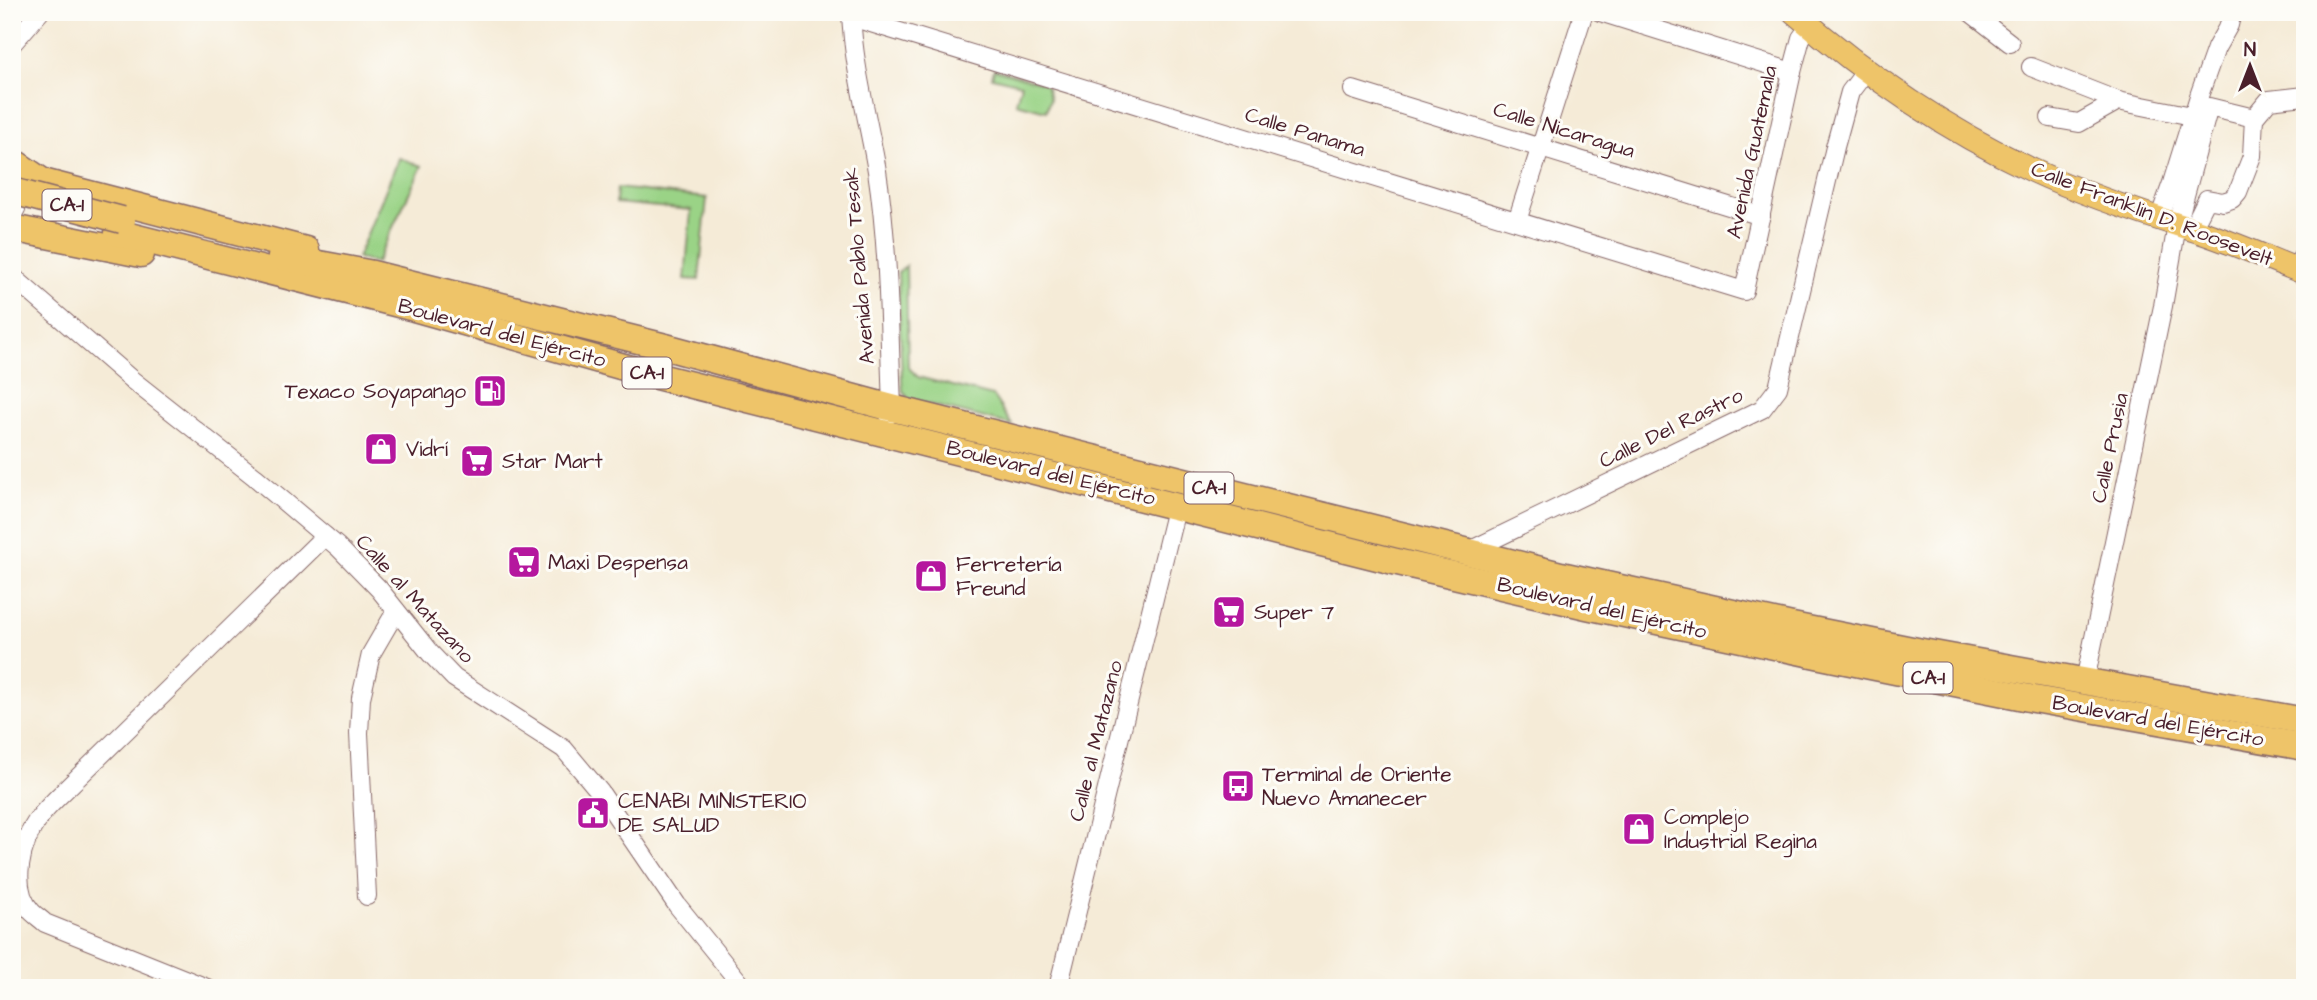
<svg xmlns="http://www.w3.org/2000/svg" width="2317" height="1000" font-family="'Architects Daughter',sans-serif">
<rect width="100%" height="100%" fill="#fdfcf7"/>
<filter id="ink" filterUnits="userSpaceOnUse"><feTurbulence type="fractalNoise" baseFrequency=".0143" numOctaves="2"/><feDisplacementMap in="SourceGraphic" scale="14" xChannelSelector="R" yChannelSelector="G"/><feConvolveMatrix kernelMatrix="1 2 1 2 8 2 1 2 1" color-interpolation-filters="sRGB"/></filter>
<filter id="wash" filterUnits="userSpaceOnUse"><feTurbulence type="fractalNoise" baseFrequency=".00686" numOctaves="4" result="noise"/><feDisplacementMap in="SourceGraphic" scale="28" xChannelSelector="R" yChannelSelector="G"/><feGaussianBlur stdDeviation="1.57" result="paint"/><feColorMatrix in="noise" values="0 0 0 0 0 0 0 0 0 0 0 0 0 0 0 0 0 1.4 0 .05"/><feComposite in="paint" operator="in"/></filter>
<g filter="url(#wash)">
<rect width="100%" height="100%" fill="#f5ebd7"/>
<g fill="#9ad386" stroke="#727958" stroke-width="2">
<path d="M994,69L1046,84L1050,99L1046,111L1016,103L1021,84L992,77Z"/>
<path d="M399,158L422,166L376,263L357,258Z"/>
<path d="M617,188L707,198L699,280L685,279L691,210L616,203Z"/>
<path d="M906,266L908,367L918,377L993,396L1012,425L909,399L903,391L902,383L898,273Z"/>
</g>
</g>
<g filter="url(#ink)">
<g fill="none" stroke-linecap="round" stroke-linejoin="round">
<defs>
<g id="minor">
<path d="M851,12C853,66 868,118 877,171C889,249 889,329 892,408L889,415"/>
<path d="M1600,12L1792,72"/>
<path d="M1970,12L2010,43"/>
<path d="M851,17L1744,291L1792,72L1801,38L1810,26"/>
<path d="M12,44L40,12"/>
<path d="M2031,67L2118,101"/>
<path d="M1353,90L1761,216"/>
<path d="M2050,118L2079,123L2118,101L2192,116"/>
<path d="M12,215C19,206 21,193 20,182"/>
<path d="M2159,219L2172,183L2200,93L2216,48L2229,25L2232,12"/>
<path d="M1517,221L1584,12"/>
<path d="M2192,229L2207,199L2223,202L2232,199L2238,192L2252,156L2254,118L2269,100L2305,96"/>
<path d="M2296,269L2305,251"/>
<path d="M12,276L132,380L255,477L338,547L379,589L430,653L454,678L564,749L600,792L677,905L744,988"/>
<path d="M1467,552L1762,409L1778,388L1835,147L1850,92L1866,71"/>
<path d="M2085,681L2163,306L2177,225L2209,107L2254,118"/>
<path d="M367,896L359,733L361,698L371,654L396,611"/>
<path d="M207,988L45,923C41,919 36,916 32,912C9,888 21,842 39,818C44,811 51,804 58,797L325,536"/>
<path d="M1058,988L1177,505"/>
</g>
<path id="major" d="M1794,12C1866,75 1945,129 2032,170C2083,194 2137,212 2191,229C2230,241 2267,258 2305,273"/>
<g id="highway">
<path d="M15,163L43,182L306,250"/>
<path d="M12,228L141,254"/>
<path d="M118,233L414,308L656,376L1393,561L1587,606L1826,657L2034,699L2305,747"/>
<path d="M281,257L373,274L666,347L892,408L1561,575L1792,626L1922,652L2305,721"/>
</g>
</defs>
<use href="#minor" stroke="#866667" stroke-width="20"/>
<use href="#major" stroke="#866667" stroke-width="25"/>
<use href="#highway" stroke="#866667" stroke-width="29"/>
<use href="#minor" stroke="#fff" stroke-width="18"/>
<use href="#major" stroke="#eec469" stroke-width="23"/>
<use href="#highway" stroke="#eec469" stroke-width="26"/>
<defs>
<path id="highway-bridge" d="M12,191L122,220"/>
</defs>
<use href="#highway-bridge" stroke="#866667" stroke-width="29" stroke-linecap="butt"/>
<use href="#highway-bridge" stroke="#eec469" stroke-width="26"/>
</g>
</g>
<defs>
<symbol id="fuel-square" viewBox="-11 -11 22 22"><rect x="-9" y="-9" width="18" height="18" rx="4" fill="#b5179e" stroke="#fdfcf7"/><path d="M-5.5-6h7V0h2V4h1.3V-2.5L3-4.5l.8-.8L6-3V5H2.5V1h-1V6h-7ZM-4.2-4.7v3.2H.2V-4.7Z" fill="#fff"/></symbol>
<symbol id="shop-square" viewBox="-11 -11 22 22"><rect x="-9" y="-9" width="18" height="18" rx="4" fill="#b5179e" stroke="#fdfcf7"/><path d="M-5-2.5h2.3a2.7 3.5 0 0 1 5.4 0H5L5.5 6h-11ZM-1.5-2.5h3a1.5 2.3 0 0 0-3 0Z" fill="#fff"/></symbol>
<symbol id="supermarket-square" viewBox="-11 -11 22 22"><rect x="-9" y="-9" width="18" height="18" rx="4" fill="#b5179e" stroke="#fdfcf7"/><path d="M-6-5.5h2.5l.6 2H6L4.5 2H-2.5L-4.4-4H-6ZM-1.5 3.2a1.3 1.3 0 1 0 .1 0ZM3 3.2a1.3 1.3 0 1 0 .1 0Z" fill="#fff"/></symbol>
<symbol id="bus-square" viewBox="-11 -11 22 22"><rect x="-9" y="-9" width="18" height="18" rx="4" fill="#b5179e" stroke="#fdfcf7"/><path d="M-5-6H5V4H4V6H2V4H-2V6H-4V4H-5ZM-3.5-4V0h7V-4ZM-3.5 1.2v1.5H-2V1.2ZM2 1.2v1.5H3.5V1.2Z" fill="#fff"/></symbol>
<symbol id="civic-square" viewBox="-11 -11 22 22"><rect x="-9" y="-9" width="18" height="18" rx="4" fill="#b5179e" stroke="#fdfcf7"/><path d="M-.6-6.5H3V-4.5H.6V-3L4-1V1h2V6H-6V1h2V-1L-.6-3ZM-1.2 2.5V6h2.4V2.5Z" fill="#fff"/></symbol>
</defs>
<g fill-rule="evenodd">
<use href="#fuel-square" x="471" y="372" width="38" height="38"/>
<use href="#shop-square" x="362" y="430" width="38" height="38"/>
<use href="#supermarket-square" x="458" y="442" width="38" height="38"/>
<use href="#supermarket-square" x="505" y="543" width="38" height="38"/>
<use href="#shop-square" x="912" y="557" width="38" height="38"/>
<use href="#supermarket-square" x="1210" y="593" width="38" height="38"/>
<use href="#bus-square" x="1219" y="767" width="38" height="38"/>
<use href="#civic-square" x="574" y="794" width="38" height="38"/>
<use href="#shop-square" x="1620" y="810" width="38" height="38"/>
</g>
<g text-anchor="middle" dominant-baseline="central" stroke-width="6" stroke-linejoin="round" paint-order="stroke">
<g fill="#fdfcf7" stroke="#806168" stroke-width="2">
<rect x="42.5" y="189.5" width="49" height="31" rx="5"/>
<rect x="622.5" y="357.5" width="49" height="31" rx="5"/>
<rect x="1184.5" y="472.5" width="49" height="31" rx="5"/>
<rect x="1903.5" y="662.5" width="49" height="31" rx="5"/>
</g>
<g font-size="19" font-weight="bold" fill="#4a1f2b">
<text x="67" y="205">CA-1</text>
<text x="647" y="373">CA-1</text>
<text x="1209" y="488">CA-1</text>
<text x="1928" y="678">CA-1</text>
</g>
<g font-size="21" fill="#4a1f2b" stroke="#fdfcf7">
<text transform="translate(1564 130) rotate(17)">Calle Nicaragua</text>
<text transform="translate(1305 132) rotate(17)">Calle Panama</text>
<text transform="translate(1752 152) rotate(-78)">Avenida Guatemala</text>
<text transform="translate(2152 214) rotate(21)">Calle Franklin D. Roosevelt</text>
<text transform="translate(859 266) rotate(-95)">Avenida Pablo Tesak</text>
<text transform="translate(502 333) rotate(15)">Boulevard del Ejército</text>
<text transform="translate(1671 428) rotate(-26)">Calle Del Rastro</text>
<text transform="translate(2110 448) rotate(-78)">Calle Prusia</text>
<text transform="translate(1051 473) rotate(14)">Boulevard del Ejército</text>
<text transform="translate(415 599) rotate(48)">Calle al Matazano</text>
<text transform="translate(1602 608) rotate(13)">Boulevard del Ejército</text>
<text transform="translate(2158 721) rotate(10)">Boulevard del Ejército</text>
<text transform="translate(1096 741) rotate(-76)">Calle al Matazano</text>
</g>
<g font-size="21" fill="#4a1f2b" stroke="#fdfcf7" text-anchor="start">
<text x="466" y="391" text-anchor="end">Texaco Soyapango</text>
<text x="406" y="449">Vidrí</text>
<text x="502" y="461">Star Mart</text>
<text x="548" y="562">Maxi Despensa</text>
<text x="956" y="564">Ferretería<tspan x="956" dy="24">Freund</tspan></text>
<text x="1254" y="612">Super 7</text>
<text x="1262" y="774">Terminal de Oriente<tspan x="1262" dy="24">Nuevo Amanecer</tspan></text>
<text x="618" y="801">CENABI MINISTERIO<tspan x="618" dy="24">DE SALUD</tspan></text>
<text x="1664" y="817">Complejo<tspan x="1664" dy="24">Industrial Regina</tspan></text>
</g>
</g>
<rect width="2317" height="1000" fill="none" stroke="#fdfcf7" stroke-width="42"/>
<g transform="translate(2250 66)" stroke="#fdfcf7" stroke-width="5" paint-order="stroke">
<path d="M0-5L12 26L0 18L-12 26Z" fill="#4a1f2b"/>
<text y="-10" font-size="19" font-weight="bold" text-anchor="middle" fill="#4a1f2b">N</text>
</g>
</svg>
